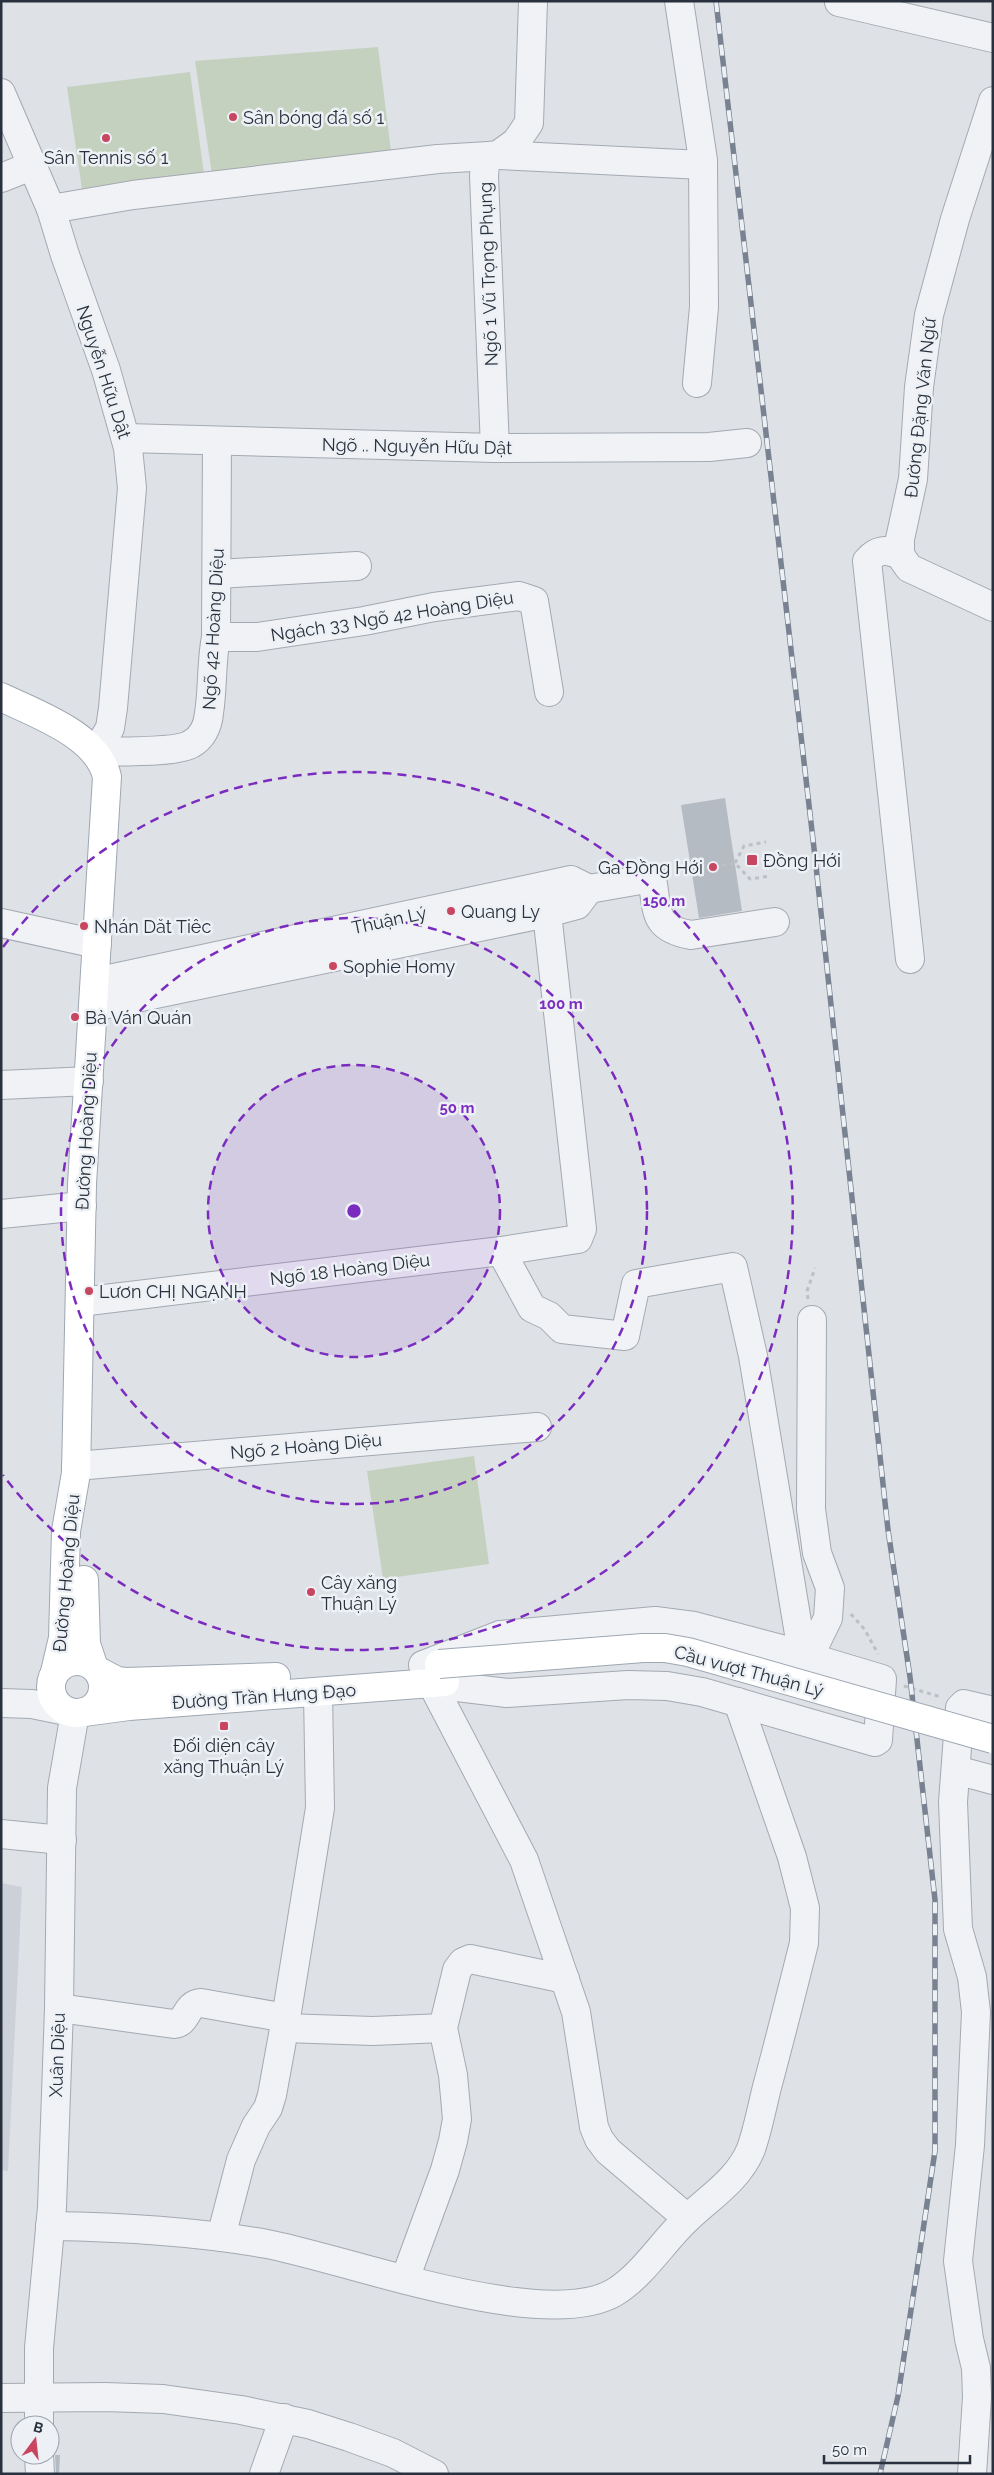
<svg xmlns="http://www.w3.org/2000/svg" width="994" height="2475" font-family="Raleway,sans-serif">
<rect width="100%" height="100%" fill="#dee2e7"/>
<path fill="#ccd1d9" d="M1,1883L22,1887L8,2171L1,2170Z"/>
<g fill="#c5d1bf">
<path d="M378,47L392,159L213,181L195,61Z"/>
<path d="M190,72L205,181L83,196L67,87Z"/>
<path d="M474,1456L489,1564L383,1579L367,1471Z"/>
</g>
<g fill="#b5bbc3">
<path d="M725,798L742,911L699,918L681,805Z"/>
<path d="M55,2455H60L59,2474H56Z"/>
</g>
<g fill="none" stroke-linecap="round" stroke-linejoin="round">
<defs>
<g id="minor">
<path d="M679,1L703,160L704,307L697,383"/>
<path d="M839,2L993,38"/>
<path d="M1,93L51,209L65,255L106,370L128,448L132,488L113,708L110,728L96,752"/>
<path d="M993,101L955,219L929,315L919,387L913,479L900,539V555L909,568L993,607"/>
<path d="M498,155L703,165"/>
<path d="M1,178L34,165"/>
<path d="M51,209L133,195L438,159L489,156"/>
<path d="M126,438L495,448L709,447L747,443"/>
<path d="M495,448L484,176L485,164L489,156L498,155L516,142L529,123L533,1"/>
<path d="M900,555C886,549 877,549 867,561L910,959"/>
<path d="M218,574L357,566"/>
<path d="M216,637H257L364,621L434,607L519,596L534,601L549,692"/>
<path d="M96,752C115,751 177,753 191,744C202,738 208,726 209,713C213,688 211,662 216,637L217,441"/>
<path d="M589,889L652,878C658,911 652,928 691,935L775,922"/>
<path d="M1,923L97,944"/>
<path d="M93,1007L547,913L577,905L589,889L571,880L95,982"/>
<path d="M1,1085L89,1081"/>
<path d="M1,1214L82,1206"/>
<path d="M501,1251L532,1308L549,1316L562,1329L625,1336L636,1284L733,1267L753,1356L800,1640L797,1653"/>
<path d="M80,1302L501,1251L578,1239L582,1229L547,913"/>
<path d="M76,1466L537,1427"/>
<path d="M809,1657L828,1618L830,1588L817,1553L811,1509L812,1320"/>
<path d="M432,1684L507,1693L628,1685L667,1686L702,1692L875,1742L878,1740L882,1679L785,1650L694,1626L655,1621L500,1635L423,1665L432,1684L524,1860L576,2012L594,2127L599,2139L608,2151L687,2218"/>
<path d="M1,1703L32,1704L66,1711"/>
<path d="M956,1770L993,1780"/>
<path d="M1,1834L62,1840"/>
<path d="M59,2008L174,2024C188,2023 185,2004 201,2003L286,2018"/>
<path d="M284,2028L373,2031L443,2028"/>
<path d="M50,2226C123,2227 194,2231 267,2244C346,2259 546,2334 615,2292C644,2274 663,2241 688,2218C710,2197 739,2179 751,2149C758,2129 762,2107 767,2087C780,2039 792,1991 804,1943L805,1908L792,1857L738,1702"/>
<path d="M221,2237L241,2160L256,2126L268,2108L272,2095L286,2018L320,1808L318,1693"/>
<path d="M405,2279L445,2170L453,2141L457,2119L453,2075L443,2028L457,1970L463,1962L470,1959L565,1979"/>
<path d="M1,2398L105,2397L163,2399L241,2410L308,2424L349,2437L393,2453L434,2474"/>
<path d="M39,2425V2348L52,2207L59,2008L62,1788L75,1713"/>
<path d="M39,2455L40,2474"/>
<path d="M264,2474L284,2418"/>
<path d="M972,2474L977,2397L976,2368L969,2339L958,2261L970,2145L976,2012L972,1977L958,1929L953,1802L960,1708L964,1704L993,1711"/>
</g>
<g id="major">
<path d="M1,697C36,714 98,735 107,777L82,1184L76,1473L66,1531L63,1638L55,1672"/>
<path d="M84,1580L86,1644L93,1665"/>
<circle cx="77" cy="1687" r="26"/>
<path d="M98,1671L117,1681L126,1682L276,1677"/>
<path d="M84,1712L129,1706L445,1682"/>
</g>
</defs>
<use href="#minor" stroke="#a4a9b1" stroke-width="30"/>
<use href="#major" stroke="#9ea7b2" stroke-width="30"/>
<g stroke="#bcc0c5" stroke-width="3" stroke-dasharray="4 4" stroke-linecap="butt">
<path d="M735,863L744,846L766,842"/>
<path d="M675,874L735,863L750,879L770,876"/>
<path d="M808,1299L807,1291L815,1268"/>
<path d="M851,1614L865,1630L878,1654"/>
<path d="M904,1686L941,1697"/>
</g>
<use href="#minor" stroke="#f0f2f5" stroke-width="28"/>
<use href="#major" stroke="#fff" stroke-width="28"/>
<defs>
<path id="rail" d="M716,1L815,857L888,1530L910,1677L935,1900V2151L898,2396L880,2474"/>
</defs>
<use href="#rail" stroke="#788290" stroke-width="5.5"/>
<use href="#rail" stroke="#edf1f5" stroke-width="4" stroke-dasharray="11" stroke-linecap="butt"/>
<defs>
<path id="major-bridge" d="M439,1664L643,1648H665L688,1652L993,1739"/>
</defs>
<use href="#major-bridge" stroke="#9ea7b2" stroke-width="30" stroke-linecap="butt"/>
<use href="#major-bridge" stroke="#fff" stroke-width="28"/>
</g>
<circle cx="354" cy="1211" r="146" fill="#7b2cbf" fill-opacity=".12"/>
<g fill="none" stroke="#7b2cbf" stroke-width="2.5" stroke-dasharray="9 6">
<circle cx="354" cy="1211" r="146"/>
<circle cx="354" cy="1211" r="293"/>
<path d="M3 947A439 439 0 1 1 3 1475"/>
</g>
<g fill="#c94661" stroke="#edf1f5" stroke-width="2">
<circle cx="233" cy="117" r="5"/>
<circle cx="106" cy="138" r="5"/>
<rect x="746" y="854" width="12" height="12" rx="2.5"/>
<circle cx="713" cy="867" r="5"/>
<circle cx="451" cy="911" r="5"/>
<circle cx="84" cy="926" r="5"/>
<circle cx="333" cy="966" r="5"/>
<circle cx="75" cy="1017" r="5"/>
<circle cx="89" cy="1291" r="5"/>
<circle cx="311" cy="1592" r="5"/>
<rect x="219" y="1721" width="10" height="10" rx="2.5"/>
</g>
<g text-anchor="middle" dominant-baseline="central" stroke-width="5" stroke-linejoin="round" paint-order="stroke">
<g font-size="18" fill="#28313d" stroke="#edf1f5" text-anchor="start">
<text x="243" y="117">Sân bóng đá số 1</text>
<text x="106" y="157" text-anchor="middle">Sân Tennis số 1</text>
<text x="763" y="860">Đồng Hới</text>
<text x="703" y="867" text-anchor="end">Ga Đồng Hới</text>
<text x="461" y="911">Quang Ly</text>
<text x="94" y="926">Nhán Dăt Tiêc</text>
<text x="343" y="966">Sophie Homy</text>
<text x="85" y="1017">Bà Ván Quán</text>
<text x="99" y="1291">Lươn CHỊ NGẠNH</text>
<text x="321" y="1582">Cây xăng<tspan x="321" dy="21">Thuận Lý</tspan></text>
<text x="224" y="1745" text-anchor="middle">Đối diện cây<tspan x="224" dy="21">xăng Thuận Lý</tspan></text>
</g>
<g font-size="18" fill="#28313d" stroke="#edf1f5">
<text transform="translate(488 274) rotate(-92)">Ngõ 1 Vũ Trọng Phụng</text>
<text transform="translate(104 372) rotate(72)">Nguyễn Hữu Dật</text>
<text transform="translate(920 408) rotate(-84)">Đường Đặng Văn Ngữ</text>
<text transform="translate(417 446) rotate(1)">Ngõ .. Nguyễn Hữu Dật</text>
<text transform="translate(392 616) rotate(-9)">Ngách 33 Ngõ 42 Hoàng Diệu</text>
<text transform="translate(213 629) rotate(-87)">Ngõ 42 Hoàng Diệu</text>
<text transform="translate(389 920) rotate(-12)">Thuận Lý</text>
<text transform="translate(86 1131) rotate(-87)">Đường Hoàng Diệu</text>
<text transform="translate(350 1269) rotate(-7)">Ngõ 18 Hoàng Diệu</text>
<text transform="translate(306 1446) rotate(-5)">Ngõ 2 Hoàng Diệu</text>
<text transform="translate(66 1573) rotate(-85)">Đường Hoàng Diệu</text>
<text transform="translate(749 1671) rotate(15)">Cầu vượt Thuận Lý</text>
<text transform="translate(264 1696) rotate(-4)">Đường Trần Hưng Đạo</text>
<text transform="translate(57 2055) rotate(-88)">Xuân Diệu</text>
</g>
</g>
<circle cx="354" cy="1211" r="8" fill="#7b2cbf" stroke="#edf1f5" stroke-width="2.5"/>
<g font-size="15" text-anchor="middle" font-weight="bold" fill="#7b2cbf" stroke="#edf1f5" stroke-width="5" stroke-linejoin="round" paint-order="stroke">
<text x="664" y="906">150 m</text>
<text x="561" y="1009">100 m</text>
<text x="457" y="1113">50 m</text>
</g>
<rect width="994" height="2475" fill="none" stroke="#28313d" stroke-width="5"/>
<g transform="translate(35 2440) rotate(15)"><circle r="24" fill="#edf1f5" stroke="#9ea4ab"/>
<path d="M0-4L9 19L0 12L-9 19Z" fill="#c94661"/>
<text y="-8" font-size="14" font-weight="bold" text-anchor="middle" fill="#28313d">B</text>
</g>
<path d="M824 2455v8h146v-8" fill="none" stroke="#28313d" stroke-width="2.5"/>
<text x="832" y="2455" font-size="15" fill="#28313d" stroke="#edf1f5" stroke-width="4" paint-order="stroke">50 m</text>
</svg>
